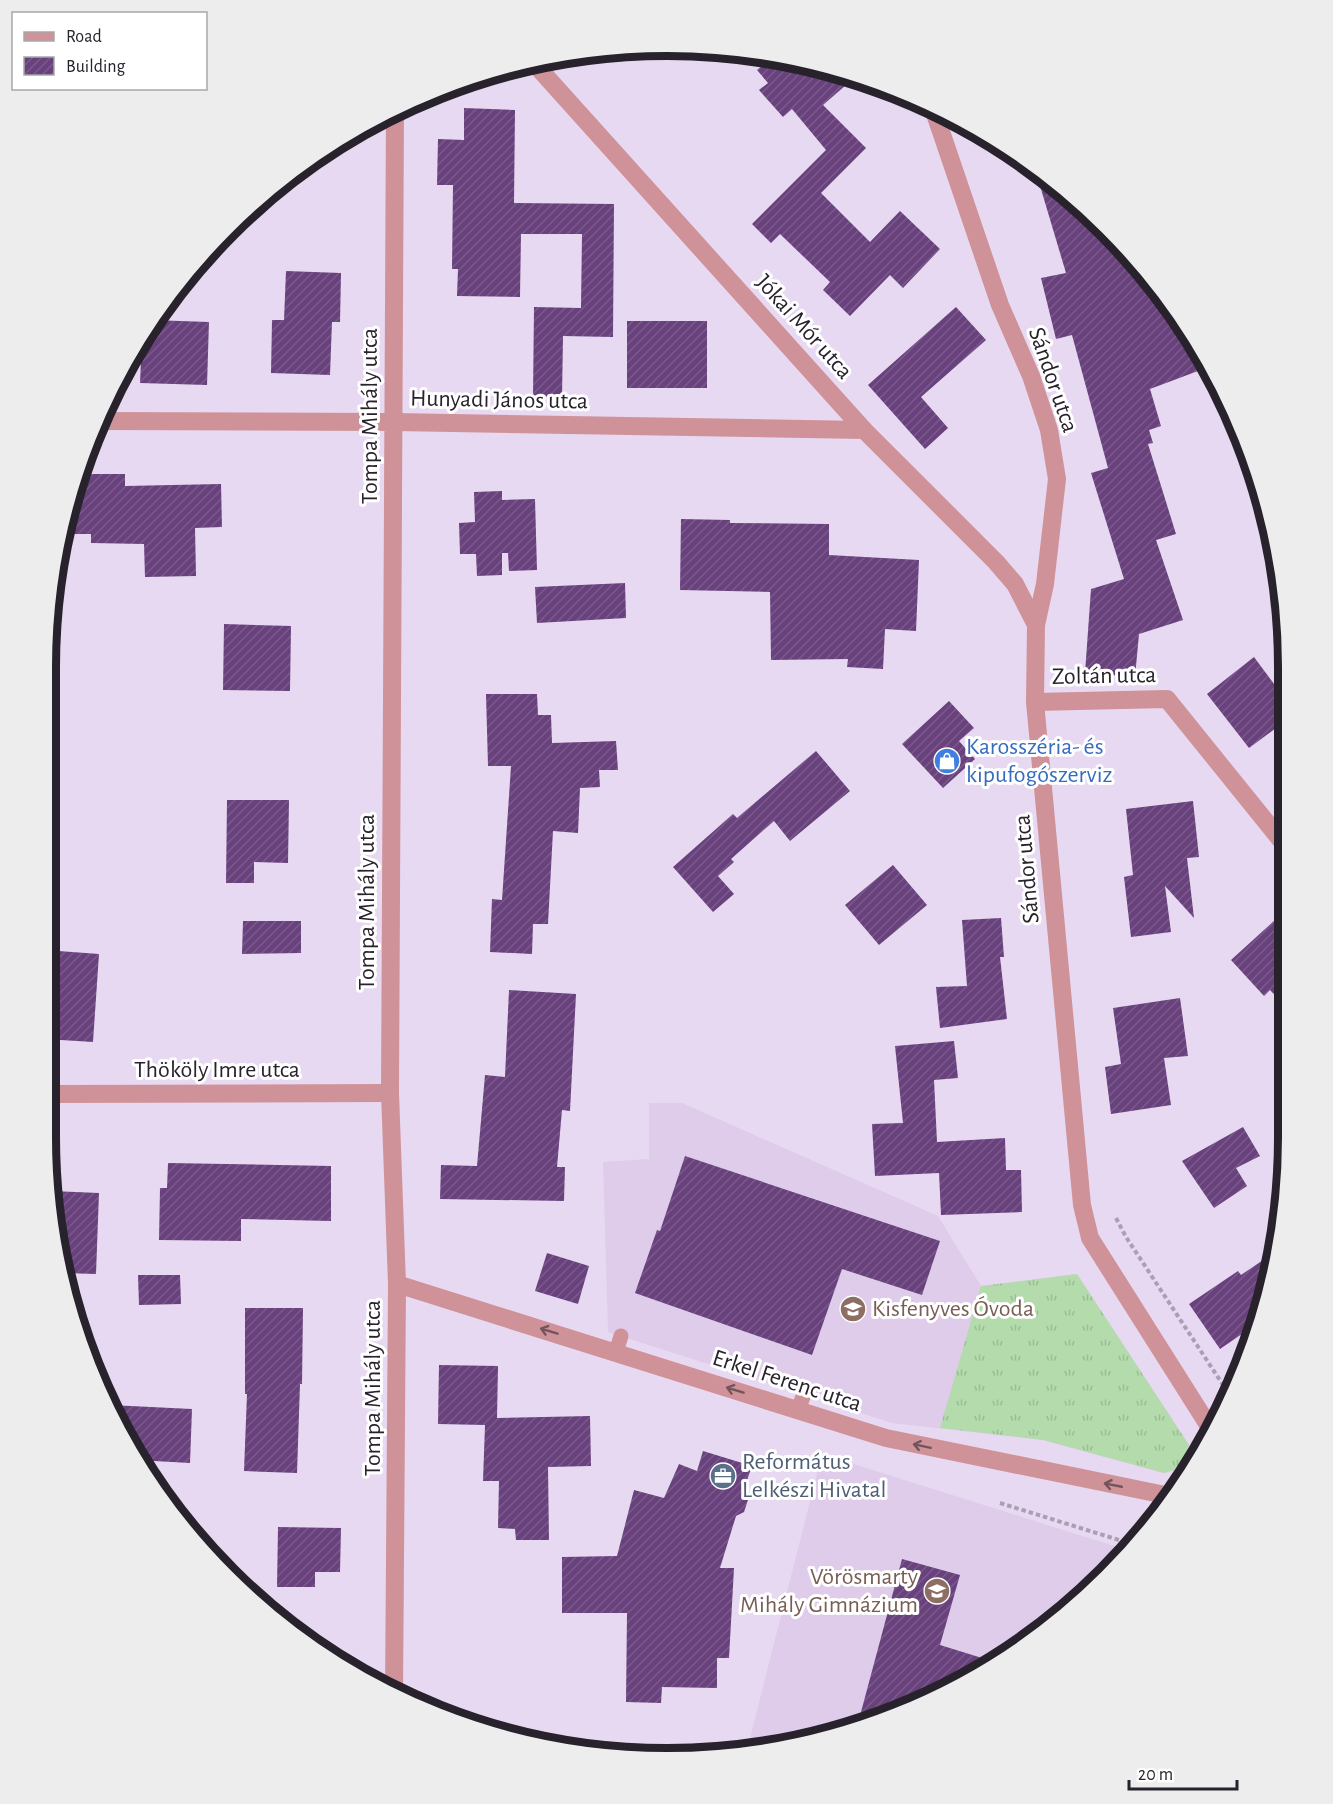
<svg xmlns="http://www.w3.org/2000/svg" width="1333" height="1804" font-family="'Alegreya Sans',sans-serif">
<defs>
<pattern id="grass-tufts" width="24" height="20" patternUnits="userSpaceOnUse" patternTransform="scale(1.5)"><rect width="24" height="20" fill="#b4dbac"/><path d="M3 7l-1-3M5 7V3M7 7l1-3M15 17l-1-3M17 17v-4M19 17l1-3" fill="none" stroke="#9bbc94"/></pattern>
<pattern id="building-hatch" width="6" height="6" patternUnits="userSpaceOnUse" patternTransform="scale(1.5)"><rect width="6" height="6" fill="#68417d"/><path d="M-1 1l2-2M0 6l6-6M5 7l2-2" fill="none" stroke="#795a8a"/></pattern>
</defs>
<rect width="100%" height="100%" fill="#e8d9f2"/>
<g fill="#deccea">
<path d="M649,1103H682L938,1216L981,1286L1077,1274L1189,1445L1187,1458L1176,1470L1164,1473L1043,1440L892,1423L608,1332L603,1162L649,1159Z"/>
<path d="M822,1454L1130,1551L1045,1631L942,1695L867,1726L747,1750Z"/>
</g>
<path fill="url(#grass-tufts)" d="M1077,1274L1189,1445C1187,1462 1180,1469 1164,1473L1043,1440L940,1428L981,1286Z"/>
<g fill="url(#building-hatch)">
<path d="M773,56L833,70L846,85L823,105L866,148L821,193L870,242L900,211L940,249L903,288L890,275L850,316L823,290L830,282L780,234L771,243L752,224L826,150L792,109L783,117L759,90L768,83L757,70Z"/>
<path d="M464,108L515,110L514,203L614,204L613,337L563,336L562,397L533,396L534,307L581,308L582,234H521L520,297L457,296L458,269H452L453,185H437L438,139L464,140Z"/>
<path d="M1035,169L1077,199L1160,288L1206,368L1150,389L1161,426L1149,430L1153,443L1148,444L1176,534L1156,540L1183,620L1139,634L1135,677L1085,673L1091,589L1124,579L1091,473L1108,468L1072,335L1056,339L1041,278L1066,273Z"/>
<path d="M286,271L341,273L340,322H332L330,375L271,373L272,320H284Z"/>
<path d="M956,307L986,340L921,397L948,428L925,449L868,385Z"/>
<path d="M151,320L209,322L207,385L140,383L142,337Z"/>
<rect x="627" y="321" width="80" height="67"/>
<path d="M77,474H125V486L221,484L222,527L195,528L196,576L145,577L144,544L91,543V534H72V490Z"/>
<path d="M502,491V500L535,499L537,570L509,571L508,553H502V575L477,576L476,554H460L459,523L475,522L474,492Z"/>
<path d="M681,519L730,520V523L829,524V555L919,560L916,631L885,629L883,669L847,667L848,659L771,660L770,592L680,590Z"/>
<path d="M625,583L626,618L537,623L535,587Z"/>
<path d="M224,624L291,626L290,691L223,690Z"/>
<path d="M1254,657L1283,696L1284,722L1249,748L1207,694Z"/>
<path d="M486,694H537L538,715H551L552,743L616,741L618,770H599L600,787L580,788L578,833L553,831L548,924H533L532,954L490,952L492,899L502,900L511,766H488Z"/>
<path d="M949,701L974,728L959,741L975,759L943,788L902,744Z"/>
<path d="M816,751L850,791L790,841L774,821L731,859L734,862L718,876L734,894L713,912L673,867L733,814L737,818Z"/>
<path d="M227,800H289L288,863L254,862V883H226Z"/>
<path d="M1193,801L1199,857L1187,858L1194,918L1165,886L1171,932L1131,937L1124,877L1133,875L1126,809Z"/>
<path d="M893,865L927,905L879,945L845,905Z"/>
<path d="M1285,911V1006L1270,990L1264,996L1231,960Z"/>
<path d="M1001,918L1004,957H1000L1007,1019L940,1028L936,987L967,986L962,920Z"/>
<path d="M243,921H301V953L242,954Z"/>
<path d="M45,950L99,954L93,1042L45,1039Z"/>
<path d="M509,990L576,994L570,1111L562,1110L557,1167H565L564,1201L440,1199L441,1165L477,1166L485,1075L505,1077Z"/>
<path d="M1180,998L1188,1056L1164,1058L1171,1105L1111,1114L1105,1067L1121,1064L1113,1008Z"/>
<path d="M954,1041L958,1078L934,1080L937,1142L1005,1138L1006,1170H1021L1022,1212L941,1215L939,1173L875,1176L872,1124L903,1123L895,1046Z"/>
<path d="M1243,1127L1260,1156L1236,1168L1247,1186L1214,1208L1182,1161Z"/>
<path d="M685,1156L940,1241L922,1295L842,1269L812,1355L635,1293L657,1230L660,1231Z"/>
<path d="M168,1163L331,1166V1221L241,1219V1241L159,1240L160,1188H167Z"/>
<path d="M52,1191L99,1193L96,1274L63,1273Z"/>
<path d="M547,1253L589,1266L578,1304L535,1291Z"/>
<path d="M1272,1254L1258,1323L1220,1349L1189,1304L1238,1271L1241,1275Z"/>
<path d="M138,1275H180L181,1304L139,1305Z"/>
<path d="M245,1308H303L302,1384H300L297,1473L244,1471L247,1394H245Z"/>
<path d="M439,1365L498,1366L497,1418L590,1416L591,1466L548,1467L549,1540H516L515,1529L498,1528L499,1481H483L485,1425L438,1424Z"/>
<path d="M110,1405L192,1409L190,1463L136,1460L128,1449Z"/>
<path d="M703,1451L752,1466L745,1486L750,1494L744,1512L736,1516L720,1568H734L729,1658H717V1688L662,1687L661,1703L626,1702L627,1613H562V1557L617,1556L634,1490L664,1498L679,1464L697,1471Z"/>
<path d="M278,1527L341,1528L340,1572H315V1587H277Z"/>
<path d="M902,1559L960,1575L940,1645L995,1662L942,1695L885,1718L861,1712Z"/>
</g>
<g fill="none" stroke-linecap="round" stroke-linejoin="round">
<g stroke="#ab9fb3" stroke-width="4" stroke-dasharray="4.5 3" stroke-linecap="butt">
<path d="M1116,1218L1126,1237L1229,1394"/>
<path d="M1000,1503L1135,1545"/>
</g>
<g stroke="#cf9298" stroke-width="15">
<path d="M616,1352L621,1336"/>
<path d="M798,1410L804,1394"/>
</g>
<g stroke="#cf9298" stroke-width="18">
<path d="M533,62L864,430L996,562L1015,584L1036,625"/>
<path d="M933,108L1000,305L1031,376L1049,430L1057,479L1045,584L1036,625L1035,702L1082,1205L1090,1238L1212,1431"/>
<path d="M96,421L394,422L864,430"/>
<path d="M1035,702L1167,699L1284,844"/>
<path d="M45,1094L390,1093"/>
<path d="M397,1284L886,1438L1170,1496"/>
<path d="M394,1696L397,1284L390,1093L395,108"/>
</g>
</g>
<defs><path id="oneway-shaft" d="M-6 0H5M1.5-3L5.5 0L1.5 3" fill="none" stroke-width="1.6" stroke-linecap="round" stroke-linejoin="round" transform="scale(1.5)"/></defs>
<g stroke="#73545c">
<use href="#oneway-shaft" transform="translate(549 1331) rotate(-163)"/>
<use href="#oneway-shaft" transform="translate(735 1390) rotate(-163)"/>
<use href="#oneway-shaft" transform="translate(922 1446) rotate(-168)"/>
<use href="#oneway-shaft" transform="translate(1113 1485) rotate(-169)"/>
</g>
<defs>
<symbol id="shop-disc" viewBox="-11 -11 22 22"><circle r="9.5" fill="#3f7fe0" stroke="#fff"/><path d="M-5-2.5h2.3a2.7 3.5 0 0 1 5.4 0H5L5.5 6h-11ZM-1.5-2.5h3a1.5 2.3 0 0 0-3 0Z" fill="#fff"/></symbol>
<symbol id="school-disc" viewBox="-11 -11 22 22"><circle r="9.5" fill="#8d6e63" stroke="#fff"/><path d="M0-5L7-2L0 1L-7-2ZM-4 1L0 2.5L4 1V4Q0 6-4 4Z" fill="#fff"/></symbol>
<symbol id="office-disc" viewBox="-11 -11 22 22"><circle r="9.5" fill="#5c6f8a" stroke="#fff"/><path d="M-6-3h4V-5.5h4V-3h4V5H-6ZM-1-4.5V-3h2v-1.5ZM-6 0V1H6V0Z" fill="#fff"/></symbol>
</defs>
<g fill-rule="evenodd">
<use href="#shop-disc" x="932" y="746" width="30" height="30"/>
<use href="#school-disc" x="838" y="1294" width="30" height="30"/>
<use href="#office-disc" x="708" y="1461" width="30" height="30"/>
<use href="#school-disc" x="922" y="1576" width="30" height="30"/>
</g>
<g text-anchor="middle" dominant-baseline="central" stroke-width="6" stroke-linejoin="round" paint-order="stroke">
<g font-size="24" fill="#27222b" stroke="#fff">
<text transform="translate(804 327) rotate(48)">Jókai Mór utca</text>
<text transform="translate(1053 380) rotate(71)">Sándor utca</text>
<text transform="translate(499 400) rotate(1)">Hunyadi János utca</text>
<text transform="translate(370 416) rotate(-90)">Tompa Mihály utca</text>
<text transform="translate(1104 676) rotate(-1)">Zoltán utca</text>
<text transform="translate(1027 869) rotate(-95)">Sándor utca</text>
<text transform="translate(367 902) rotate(-90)">Tompa Mihály utca</text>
<text x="217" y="1070">Thököly Imre utca</text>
<text transform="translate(787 1381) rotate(18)">Erkel Ferenc utca</text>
<text transform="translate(373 1388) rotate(-90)">Tompa Mihály utca</text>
</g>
<g font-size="24" fill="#366cbe" stroke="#fff" text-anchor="start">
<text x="966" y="747">Karosszéria- és<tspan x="966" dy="28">kipufogószerviz</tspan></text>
</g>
<g font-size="24" fill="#785e54" stroke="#fff" text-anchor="start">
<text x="872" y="1309">Kisfenyves Óvoda</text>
<text x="918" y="1577" text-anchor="end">Vörösmarty<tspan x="918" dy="28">Mihály Gimnázium</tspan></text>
</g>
<g font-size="24" fill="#4e5e75" stroke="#fff" text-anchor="start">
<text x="742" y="1462">Református<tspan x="742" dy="28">Lelkészi Hivatal</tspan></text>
</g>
</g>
<path d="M0 0H1333V1804H0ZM667 56H667A611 611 0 0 1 1278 667V1137A611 611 0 0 1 667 1748H667A611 611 0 0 1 56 1137V667A611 611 0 0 1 667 56Z" fill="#eeedee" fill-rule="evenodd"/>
<path fill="none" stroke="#27222b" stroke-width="8" d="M667 56H667A611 611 0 0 1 1278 667V1137A611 611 0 0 1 667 1748H667A611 611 0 0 1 56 1137V667A611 611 0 0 1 667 56Z"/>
<rect x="12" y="12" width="195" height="78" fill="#ffffff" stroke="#a9a7aa" stroke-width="1.5"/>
<rect x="24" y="32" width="30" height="9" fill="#cf9298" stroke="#a9a7aa" stroke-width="1.5"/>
<text x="66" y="42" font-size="18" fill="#27222b">Road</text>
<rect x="24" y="57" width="30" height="18" fill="url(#building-hatch)" stroke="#a9a7aa" stroke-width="1.5"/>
<text x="66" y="72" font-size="18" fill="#27222b">Building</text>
<path d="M1129 1780v9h108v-9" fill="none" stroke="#27222b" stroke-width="3"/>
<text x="1138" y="1780" font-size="18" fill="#27222b" stroke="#ffffff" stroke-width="4.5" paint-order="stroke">20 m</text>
</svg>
